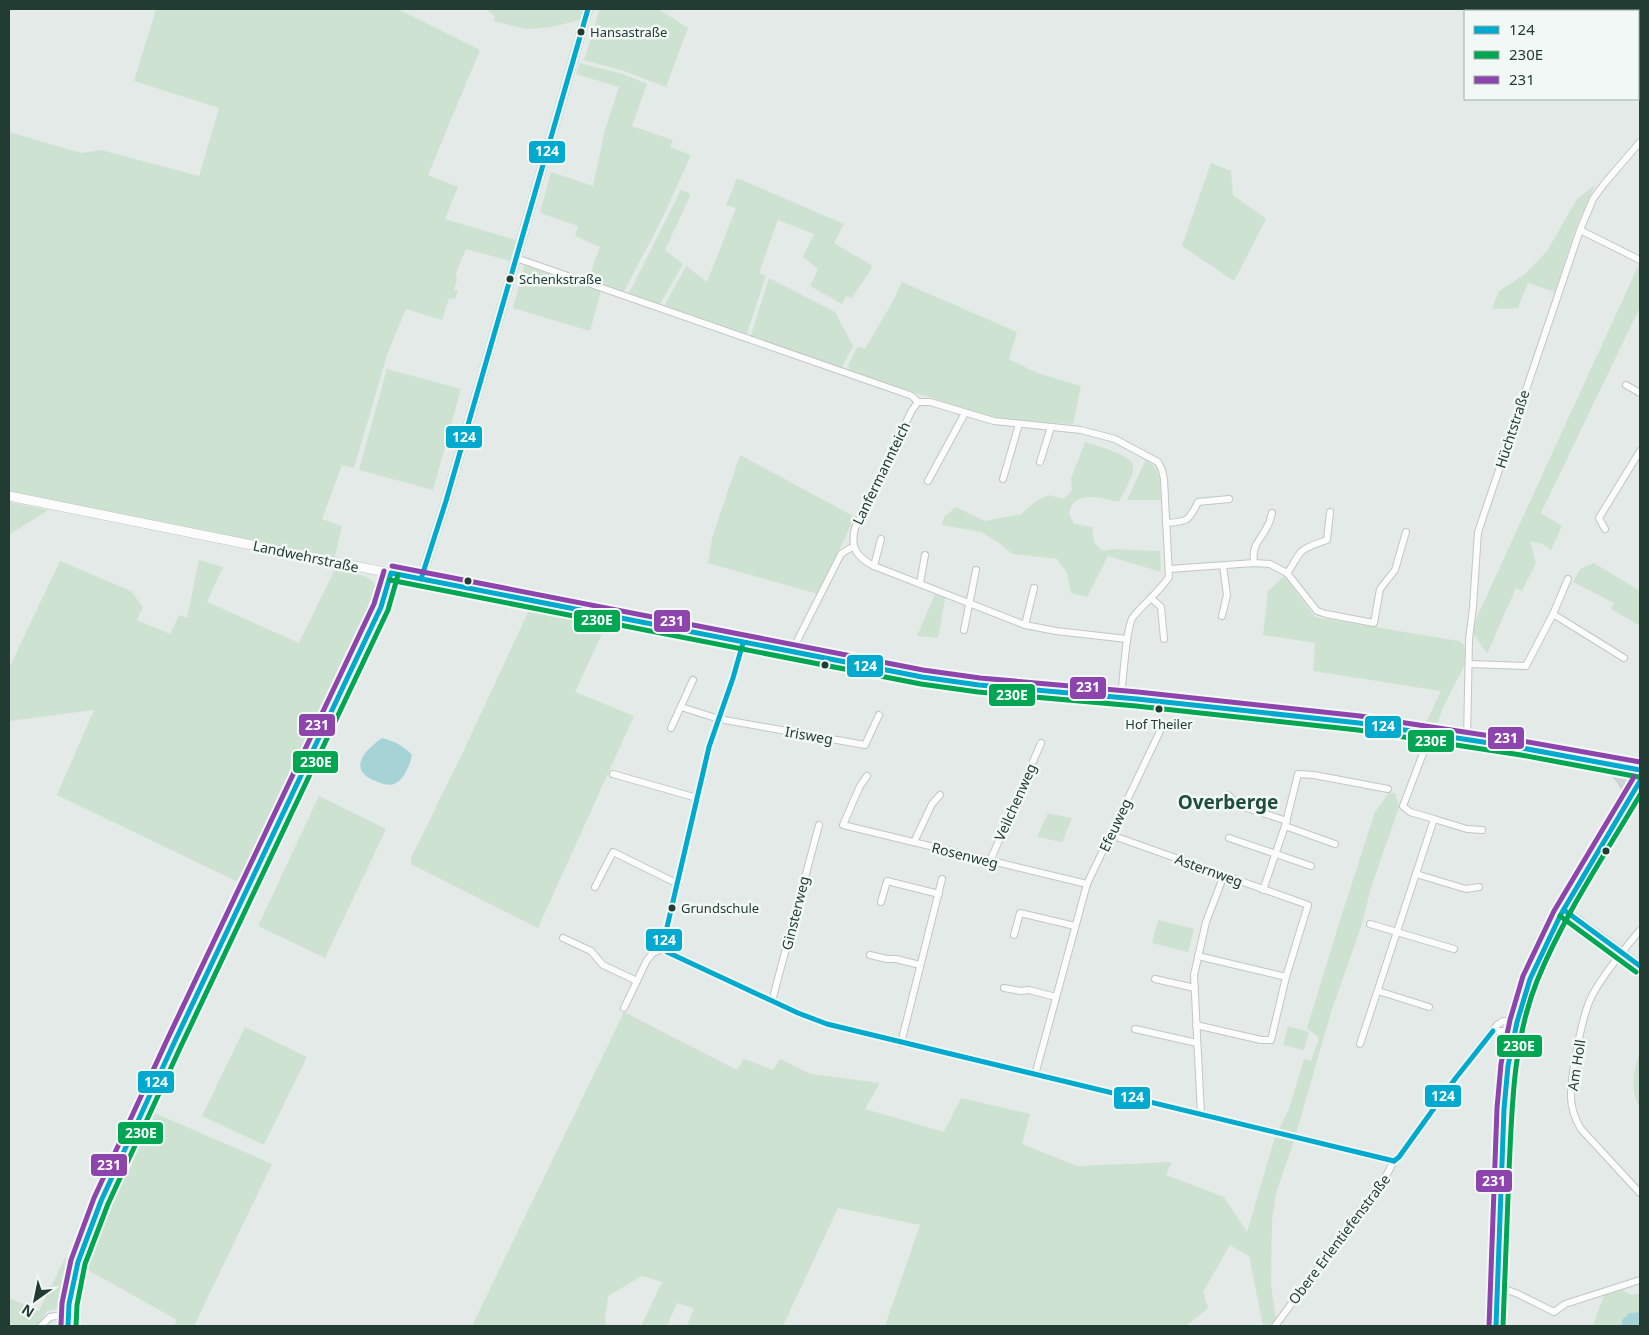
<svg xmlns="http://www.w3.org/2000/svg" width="1649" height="1335" font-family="'Noto Sans',sans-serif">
<rect width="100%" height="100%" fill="#e4eae7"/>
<g fill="#cee2d2">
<path d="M156,9H398L480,50L428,175L458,187L445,219L516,240L510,261L466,249L456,273L457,280L454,290L458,291L455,299L449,298L442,320L406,309L388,352L354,468L342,465L322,519L342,526L334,561L9,492V132L81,153L101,150L199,176L219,108L134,81Z"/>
<path d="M487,9H582L579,20L552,27L526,29L493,21L495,17Z"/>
<path d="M600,9H658L688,28L666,87L624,71L584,60Z"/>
<path d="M1484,9H1536L1541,11H1488Z"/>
<path d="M580,63L623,74L647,84L632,126L673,140L670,147L691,155L661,221L623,293L588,280L600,247L575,236L578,226L540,213L551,172L593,186L605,130L619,87L576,74Z"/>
<path d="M1211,163L1231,171L1233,195L1266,219L1234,281L1182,246Z"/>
<path d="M737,178L844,224L834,243L873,266L852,298L846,296L842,304L810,286L818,269L803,257L814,234L778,220L759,273L766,276L746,336L663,308L686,266L707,282L736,208L726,205Z"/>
<path d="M1595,185L1576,227L1555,292L1528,283L1518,308L1492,309L1499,291L1525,274L1547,251L1577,199Z"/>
<path d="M681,190L691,194L665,250L683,264L659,306L628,295Z"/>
<path d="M1640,262V307L1541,513L1562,526L1551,550L1542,544L1530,541L1536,563L1522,591L1516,588L1487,654L1471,630Z"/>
<path d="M525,263L601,291L590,331L513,308Z"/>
<path d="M769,278L835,312L853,346L841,369L750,338Z"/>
<path d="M902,282L1017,332L1009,359L1037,373L1081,386L1073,424L998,419L850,372L848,365L858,346L865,349L893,301Z"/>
<path d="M387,369L461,389L433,490L359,470Z"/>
<path d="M1085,442C1095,445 1131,455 1133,465C1135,474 1123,494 1119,502C1106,499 1085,493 1074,502C1071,505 1070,510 1069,513L1074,524L1092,527L1094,542L1102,551L1112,549L1160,551L1161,572L1108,556L1087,597L1071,593L1067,573L1057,559L1013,554L996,541L981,532L942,525L944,517L956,507L985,521L1021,514L1036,501L1048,495L1064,499L1072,490L1071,479Z"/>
<path d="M740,455L855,517L818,594L708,563L712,538Z"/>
<path d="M1146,459C1162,471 1160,481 1161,500H1127Z"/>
<path d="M9,502L48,510L9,535Z"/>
<path d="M199,560L223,567L207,602L299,643L335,569C349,572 377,574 379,593C379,597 378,602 378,606L242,884L57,795L94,710L9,721V668L60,561L131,591L143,607L137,620L170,634L179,615L187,618Z"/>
<path d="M1594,563L1640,591V626L1611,609L1614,603L1573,582L1580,569Z"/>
<path d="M1284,576L1315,617L1459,641L1464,645L1467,661L1444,705L1433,735L1421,733L1441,691L1313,671L1315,643L1263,635L1268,591Z"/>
<path d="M935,594L945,598L938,638L917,636Z"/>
<path d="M530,608L606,625L575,692L634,716L538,928L411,864V858L464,750Z"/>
<path d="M1389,793H1395L1399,807L1371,888L1361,927L1332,1009L1294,1141L1276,1193L1272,1221L1271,1284L1277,1326H1263L1249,1256L1230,1245L1203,1292L1208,1308L1186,1326H885L920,1225L838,1208L783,1326H687L694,1308L677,1303L667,1326H641L662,1282L642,1276L608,1296L605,1319L606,1326H472L624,1012L737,1070L744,1059L773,1070L780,1059L810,1074L880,1083L865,1109L944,1132L961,1098L1030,1114L1022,1144L1077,1166L1172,1162L1166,1175L1224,1197L1247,1232L1275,1137L1289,1109L1304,1059L1311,1061L1319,1038L1307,1028L1341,917L1375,812Z"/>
<path d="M319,796L386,829L325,958L258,926Z"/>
<path d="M1048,813L1072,818L1062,842L1037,837Z"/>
<path d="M1158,920L1194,929L1188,952L1152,943Z"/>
<path d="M1288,1026L1309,1032L1304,1050L1283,1045Z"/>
<path d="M245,1027L307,1057L264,1145L202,1116Z"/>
<path d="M1640,1051V1107C1629,1092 1634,1068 1640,1051Z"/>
<path d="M152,1112L272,1164L194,1326H174L177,1320L86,1269L94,1241Z"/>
<path d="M66,1256L71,1268L62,1308L47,1311L38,1326H18L9,1323V1298L39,1311Z"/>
<path d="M1622,1290L1631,1295L1640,1293V1312L1629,1313L1622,1320L1621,1326H1593L1604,1295Z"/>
</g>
<g fill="#a6d4d6">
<path d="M382,738C394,741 404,746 412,755C410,765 404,780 394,784C388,786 383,784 378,782C347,771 362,752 382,738Z"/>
<path d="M1640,1312V1326H1621L1622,1320L1629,1313Z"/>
</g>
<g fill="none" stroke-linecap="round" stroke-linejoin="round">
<defs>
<g id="street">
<path d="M1580,230L1640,260"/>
<path d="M516,258L904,393L912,396L918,402"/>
<path d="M1626,385L1640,393"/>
<path d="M918,402H930L994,421L1081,430L1115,439L1158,462L1162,470L1164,479L1169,577C1159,592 1144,603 1133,617C1126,626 1123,682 1121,697"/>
<path d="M918,402L912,410L855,528C850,547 856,557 874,566L1025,625L1056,631L1127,639"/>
<path d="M1040,462L1051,427"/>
<path d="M1003,479L1019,424"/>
<path d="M928,481L965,413"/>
<path d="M1166,523C1187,522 1189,521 1198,502L1229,499"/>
<path d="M1605,529L1599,518L1640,451"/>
<path d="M1254,563C1252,545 1258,543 1266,529C1269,524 1271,518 1272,513"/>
<path d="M874,566L881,539"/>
<path d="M1169,569L1254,563L1270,564L1287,573L1317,611L1326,614L1374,623L1380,589L1395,570L1406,532"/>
<path d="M1287,573C1293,566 1295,559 1301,552C1307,546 1319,543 1327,540L1330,512"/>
<path d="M920,583L925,555"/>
<path d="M1151,598L1161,607L1164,639"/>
<path d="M1553,614L1568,579"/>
<path d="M1222,616L1227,595L1223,566"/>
<path d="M1025,625L1034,588"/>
<path d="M964,630L976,570"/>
<path d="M743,643L733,678L709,747L664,940V948L667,952L798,1013L827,1024L1394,1161"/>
<path d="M792,651L841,554L847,550L853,547"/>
<path d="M1469,664L1526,666L1553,614L1624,658"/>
<path d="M681,707L719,719L865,745L879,715"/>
<path d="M671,728L693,680"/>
<path d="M1467,740L1469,640L1473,607L1478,532L1580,230L1593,199L1604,184L1640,142"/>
<path d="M613,774L697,798"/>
<path d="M867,776L860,786L843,825L1087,884"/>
<path d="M1228,795L1238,805L1287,821"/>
<path d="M1434,819L1467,829L1482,830"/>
<path d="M1285,826L1335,844"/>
<path d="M1111,835L1308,905L1286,977L1271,1040H1261L1196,1025"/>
<path d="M1229,838L1311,866"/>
<path d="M914,842L932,804L940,795"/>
<path d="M990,861L1041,743"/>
<path d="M1416,874L1466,889L1479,887"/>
<path d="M595,887L613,852L678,884"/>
<path d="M1263,890L1285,826L1298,774L1314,775L1388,789"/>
<path d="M881,902L887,881L939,894"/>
<path d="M1370,924L1454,949"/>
<path d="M1640,930C1624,950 1599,979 1589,1002C1581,1023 1571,1074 1571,1096C1571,1108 1575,1119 1581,1129L1640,1193"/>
<path d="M1014,935L1020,913L1075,926"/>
<path d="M563,938L591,951L603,965L637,981"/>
<path d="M870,955L887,959H896L920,965"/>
<path d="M1198,956L1286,977"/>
<path d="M1155,979L1195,988"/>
<path d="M1004,988L1021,991L1029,990L1056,997"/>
<path d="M1378,991L1429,1007"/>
<path d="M772,1001L819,825"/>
<path d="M624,1008L647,960L653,953L664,948"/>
<path d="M1135,1029L1197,1043"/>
<path d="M1493,1031H1503L1514,1034"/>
<path d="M901,1043L942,879"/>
<path d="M1360,1044L1434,819L1410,812L1403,806L1430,735"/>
<path d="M1035,1075L1087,884L1162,727"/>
<path d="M1201,1114L1194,975L1206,922L1224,875"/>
<path d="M1497,1286L1518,1294L1554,1312L1565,1304L1640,1280"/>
<path d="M41,1326L50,1317L68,1314"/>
<path d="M1275,1326L1386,1176L1394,1161L1399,1157L1455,1079L1497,1025L1503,1021L1517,1022"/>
</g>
<g id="secondary">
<path d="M9,496L573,610L922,677L979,685L1137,699L1359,723L1522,748L1640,770"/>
<path d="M421,579L446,501L588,9"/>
<path d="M1564,910L1640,966"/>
<path d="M68,1326C69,1267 95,1214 119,1161C137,1122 156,1082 174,1043C243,897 312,752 381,607L391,573"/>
</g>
<g id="primary">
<path d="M1609,765C1620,776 1628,784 1629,800"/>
<path d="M1496,1326L1504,1109L1508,1066L1517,1022L1530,979L1561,914L1640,781"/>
</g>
</defs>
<use href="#street" stroke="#c1c7c4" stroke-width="8"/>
<use href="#secondary" stroke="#c0c7c4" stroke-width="10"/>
<use href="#primary" stroke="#bdc6c2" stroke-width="11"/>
<use href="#street" stroke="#fbfcfb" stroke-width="6"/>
<use href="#secondary" stroke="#fbfcfb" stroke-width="9"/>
<use href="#primary" stroke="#ced6d3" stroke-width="10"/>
<defs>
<g id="bus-1">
<path d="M421,579L446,501L588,9"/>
<path d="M743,643L733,678L709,747L664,940V948L667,952L798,1013L827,1024L1394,1161"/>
<path d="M1564,910L1640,966"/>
<path d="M1394,1161L1399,1157L1455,1079L1493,1031"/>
<path d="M68,1326L69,1304L78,1262L101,1201L174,1043L381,607L391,573L922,677L979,685L1137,699L1359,723L1522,748L1640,770"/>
<path d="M1496,1326L1504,1109L1508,1066L1517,1022L1530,979L1561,914L1640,781"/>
</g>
<g id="bus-2">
<path d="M390,580L921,684L978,692L1136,706L1358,730L1521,755L1639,777"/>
<path d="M1560,916L1636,972"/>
<path d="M76,1326L77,1305L85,1264L108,1204L181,1046L388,610L398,575"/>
<path d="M1503,1326C1505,1274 1507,1223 1509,1171C1512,1107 1513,1041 1537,981C1564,915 1604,856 1640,795"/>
</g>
<g id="bus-3">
<path d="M392,566L923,670L980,678L1138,692L1360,716L1523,741L1640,762"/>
<path d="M61,1325L62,1303L71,1260L94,1198L167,1040L374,604L384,571"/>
<path d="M1489,1326L1497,1108L1501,1064L1510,1020L1523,976L1554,911L1634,777"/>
</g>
</defs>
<use href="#bus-1" stroke="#f2f8f5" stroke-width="9"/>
<use href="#bus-2" stroke="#f2f8f5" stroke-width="9"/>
<use href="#bus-3" stroke="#f2f8f5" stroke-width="9"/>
<use href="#bus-1" stroke="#00a9ce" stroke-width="5"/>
<use href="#bus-2" stroke="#00a651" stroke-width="5"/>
<use href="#bus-3" stroke="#8e44ad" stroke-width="5"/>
</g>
<g fill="#233c33" stroke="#f2f8f5" stroke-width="2">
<circle cx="581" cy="32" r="4.5"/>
<circle cx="510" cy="279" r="4.5"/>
<circle cx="468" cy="581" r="4.5"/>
<circle cx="825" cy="665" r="4.5"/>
<circle cx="1159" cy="709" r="4.5"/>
<circle cx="1606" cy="851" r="4.5"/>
<circle cx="672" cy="908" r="4.5"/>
</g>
<g text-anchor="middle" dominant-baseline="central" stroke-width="5" stroke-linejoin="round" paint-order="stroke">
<g font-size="13" fill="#233c33" stroke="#f2f8f5" text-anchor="start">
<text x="590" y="32">Hansastraße</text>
<text x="519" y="279">Schenkstraße</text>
<text x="1159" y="724" text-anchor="middle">Hof Theiler</text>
<text x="681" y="908">Grundschule</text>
</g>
<g font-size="14" fill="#233c33" stroke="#f2f8f5">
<text transform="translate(1512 429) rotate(-72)">Hüchtstraße</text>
<text transform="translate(881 473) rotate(-64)">Lanfermannteich</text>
<text transform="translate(306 556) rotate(12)">Landwehrstraße</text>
<text transform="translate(809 735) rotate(10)">Irisweg</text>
<text transform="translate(1015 802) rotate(-66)">Veilchenweg</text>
<text transform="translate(1115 825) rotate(-65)">Efeuweg</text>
<text transform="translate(965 855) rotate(14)">Rosenweg</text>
<text transform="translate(1209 870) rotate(20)">Asternweg</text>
<text transform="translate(795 913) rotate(-76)">Ginsterweg</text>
<text transform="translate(1576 1065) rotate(-81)">Am Holl</text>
<text transform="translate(1339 1239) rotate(-53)">Obere Erlentiefenstraße</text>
</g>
<g font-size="19" font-weight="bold" fill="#1f4d3e" stroke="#f2f8f5">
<text x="1228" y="802">Overberge</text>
</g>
</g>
<g stroke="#f2f8f5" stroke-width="2">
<rect x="528" y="140" width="38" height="24" rx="5" fill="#00a9ce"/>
<rect x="445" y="425" width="38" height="24" rx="5" fill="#00a9ce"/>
<rect x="573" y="609" width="48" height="24" rx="5" fill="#00a651"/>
<rect x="653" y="609" width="38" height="24" rx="5" fill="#8e44ad"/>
<rect x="846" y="654" width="38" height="24" rx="5" fill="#00a9ce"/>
<rect x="1069" y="676" width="38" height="24" rx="5" fill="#8e44ad"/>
<rect x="988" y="683" width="48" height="24" rx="5" fill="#00a651"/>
<rect x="298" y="713" width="38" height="24" rx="5" fill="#8e44ad"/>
<rect x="1364" y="715" width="38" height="24" rx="5" fill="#00a9ce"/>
<rect x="1487" y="726" width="38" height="24" rx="5" fill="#8e44ad"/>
<rect x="1407" y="729" width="48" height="24" rx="5" fill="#00a651"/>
<rect x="292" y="750" width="47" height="24" rx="5" fill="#00a651"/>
<rect x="645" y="928" width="38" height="24" rx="5" fill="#00a9ce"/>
<rect x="1496" y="1034" width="47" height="24" rx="5" fill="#00a651"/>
<rect x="137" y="1070" width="38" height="24" rx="5" fill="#00a9ce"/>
<rect x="1424" y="1084" width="38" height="24" rx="5" fill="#00a9ce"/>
<rect x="1113" y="1086" width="38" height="24" rx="5" fill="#00a9ce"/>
<rect x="117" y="1121" width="47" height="24" rx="5" fill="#00a651"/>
<rect x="90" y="1153" width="38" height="24" rx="5" fill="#8e44ad"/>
<rect x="1475" y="1169" width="38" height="24" rx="5" fill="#8e44ad"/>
</g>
<g font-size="14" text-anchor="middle" font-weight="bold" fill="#fff">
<text x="547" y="156">124</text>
<text x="464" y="442">124</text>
<text x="597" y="625">230E</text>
<text x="672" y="626">231</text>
<text x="865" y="671">124</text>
<text x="1088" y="692">231</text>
<text x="1012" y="700">230E</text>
<text x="317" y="730">231</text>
<text x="1383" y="731">124</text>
<text x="1506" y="743">231</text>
<text x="1431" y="746">230E</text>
<text x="316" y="767">230E</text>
<text x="664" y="945">124</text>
<text x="1519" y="1051">230E</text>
<text x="156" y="1087">124</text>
<text x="1443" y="1101">124</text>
<text x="1132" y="1102">124</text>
<text x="141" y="1138">230E</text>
<text x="109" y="1170">231</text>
<text x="1494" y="1186">231</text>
</g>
<rect width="1649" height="1335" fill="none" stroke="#233c33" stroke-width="20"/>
<rect x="1464" y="10" width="175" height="90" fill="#f2f8f5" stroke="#9fada7"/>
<rect x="1474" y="26" width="25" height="8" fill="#00a9ce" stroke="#9fada7"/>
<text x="1509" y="35" font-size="15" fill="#233c33">124</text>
<rect x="1474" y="51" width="25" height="8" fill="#00a651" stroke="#9fada7"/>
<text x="1509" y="60" font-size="15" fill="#233c33">230E</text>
<rect x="1474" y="76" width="25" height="8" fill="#8e44ad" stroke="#9fada7"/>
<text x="1509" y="85" font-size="15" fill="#233c33">231</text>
<g transform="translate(35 1300) rotate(213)" stroke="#f2f8f5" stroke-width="4" paint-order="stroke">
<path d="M0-4L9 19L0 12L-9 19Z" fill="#233c33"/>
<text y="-8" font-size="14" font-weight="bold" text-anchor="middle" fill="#233c33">N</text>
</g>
</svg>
